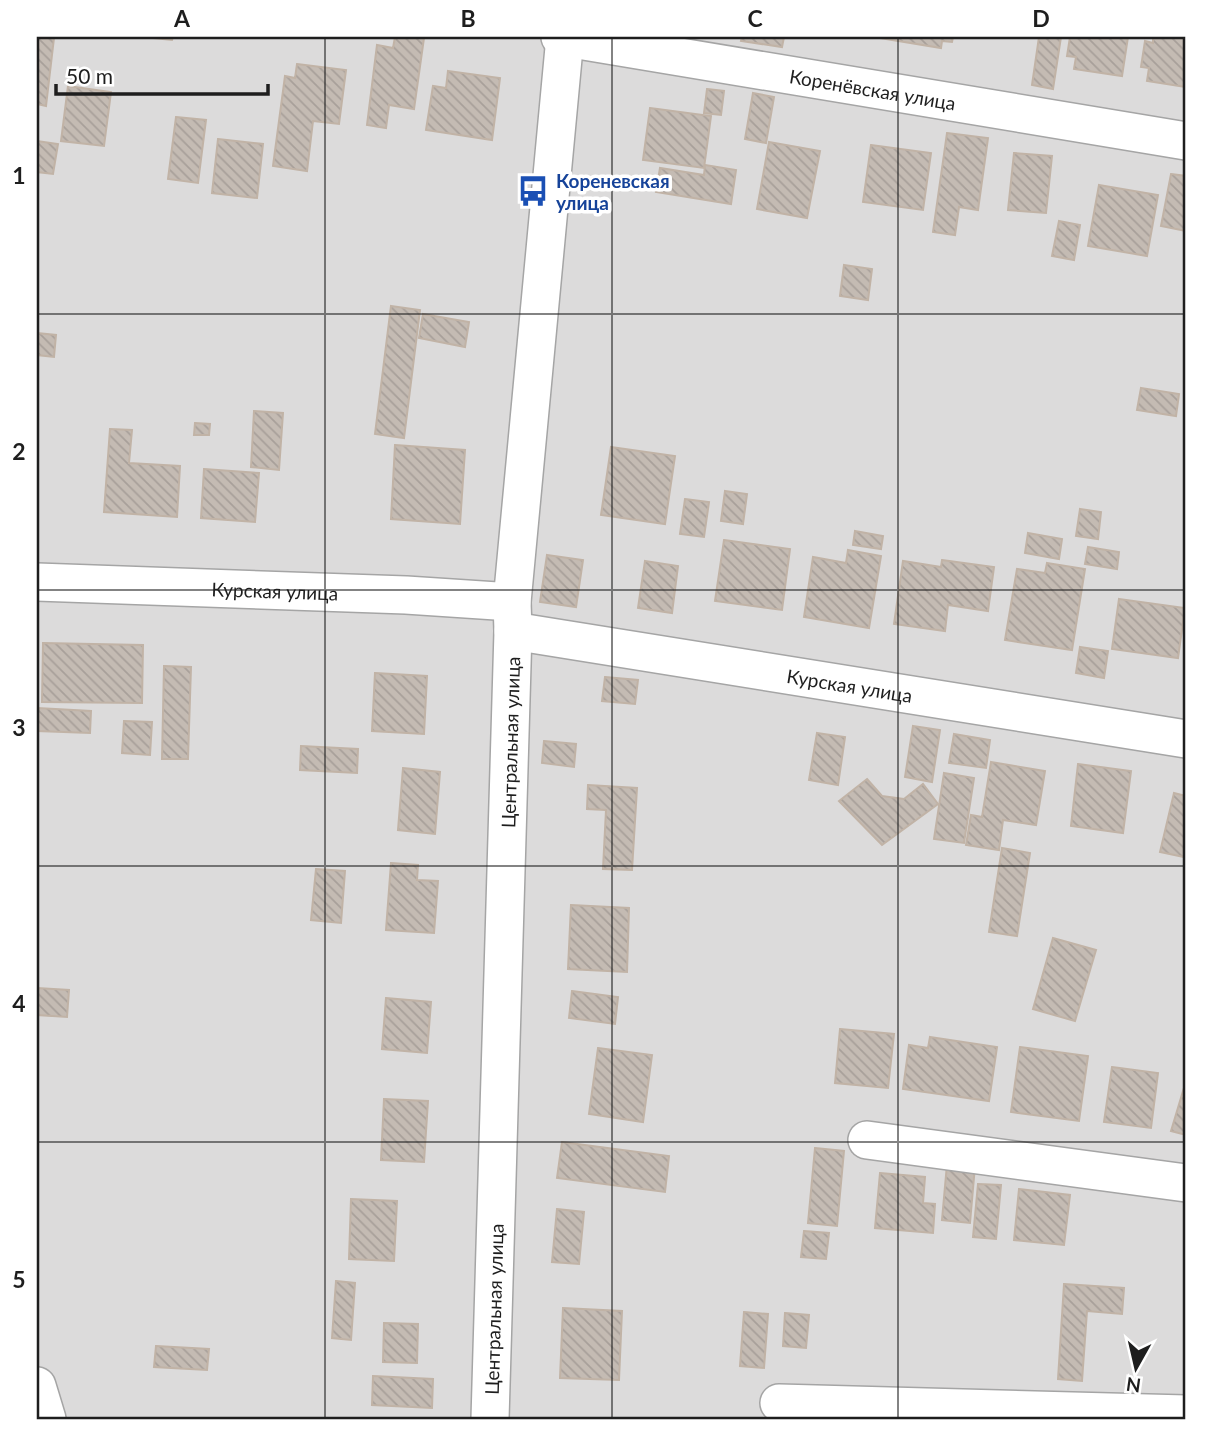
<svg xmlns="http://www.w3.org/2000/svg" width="1223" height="1456" font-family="Lato,sans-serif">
<defs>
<pattern id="building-back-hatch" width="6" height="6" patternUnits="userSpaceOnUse" patternTransform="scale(1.75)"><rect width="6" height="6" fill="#c4bbb3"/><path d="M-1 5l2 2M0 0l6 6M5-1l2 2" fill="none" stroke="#a8a09a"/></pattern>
</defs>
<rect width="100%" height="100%" fill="#efece4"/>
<rect fill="#dcdbdb" x="37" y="37" width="1149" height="1382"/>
<g fill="url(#building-back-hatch)" stroke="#c1b3a6" stroke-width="2">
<path d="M37,37L54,38L46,106L37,104Z"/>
<path d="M143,37H173L172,40Z"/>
<path d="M395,37L424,38L414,109L389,105L386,128L367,125L377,45L393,48Z"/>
<path d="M742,37H784L782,47L741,41Z"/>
<path d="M874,37H953L952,42L942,41L941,48Z"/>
<path d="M1039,37H1061L1053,89L1032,85Z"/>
<path d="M1070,37H1128L1122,76L1074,69L1076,57L1067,56Z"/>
<path d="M1153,37H1173L1186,39V87L1147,81L1149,68L1141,67L1145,41L1153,43Z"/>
<path d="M297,64L346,70L339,124L313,121L307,171L273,166L285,76L295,78Z"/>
<path d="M448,71L500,78L492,140L426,130L433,86L446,88Z"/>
<path d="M68,86L111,92L104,146L61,141Z"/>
<path d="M707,89L724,91L721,115L704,113Z"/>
<path d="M753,93L774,97L766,143L745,139Z"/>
<path d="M650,108L711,116L704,168L643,160Z"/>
<path d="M176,117L206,120L198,183L168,179Z"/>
<path d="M947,133L988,138L978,210L959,207L955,235L933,232Z"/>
<path d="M218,139L263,144L257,198L212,193Z"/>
<path d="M37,141L58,144L53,174L37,172Z"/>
<path d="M769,142L820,151L807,218L757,209Z"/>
<path d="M871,145L931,153L923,210L863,202Z"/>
<path d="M1014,153L1052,156L1046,213L1008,210Z"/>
<path d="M705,165L736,170L731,204L656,192L660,168L704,175Z"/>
<path d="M1171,174L1186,176V231L1161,226Z"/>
<path d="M1099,185L1158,195L1147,256L1088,246Z"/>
<path d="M1059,221L1080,225L1074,260L1052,256Z"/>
<path d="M844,265L872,269L868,300L840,296Z"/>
<path d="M391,306L420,310L404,438L375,434Z"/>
<path d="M423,314L469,322L465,347L419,338Z"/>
<path d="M37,333L56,335L54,357L37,355Z"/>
<path d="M1141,388L1179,394L1176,416L1137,410Z"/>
<path d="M254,411L283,413L279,470L251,467Z"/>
<path d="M195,423L210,424L209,435H194Z"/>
<path d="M110,429L132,430L129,463L180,466L177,517L104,512Z"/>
<path d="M395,445L465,450L460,524L391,519Z"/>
<path d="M611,447L675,456L665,524L601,515Z"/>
<path d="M204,469L259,473L255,522L201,518Z"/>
<path d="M725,491L747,494L743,524L721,521Z"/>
<path d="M685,499L709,502L704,537L680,534Z"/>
<path d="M1080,509L1101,512L1098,539L1076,536Z"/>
<path d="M855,531L883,536L881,549L853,545Z"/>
<path d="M1028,533L1062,539L1059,559L1025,553Z"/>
<path d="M724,540L790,549L782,610L715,601Z"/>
<path d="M1088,547L1119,552L1117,569L1085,564Z"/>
<path d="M848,550L881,556L869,628L804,617L813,557L846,563Z"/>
<path d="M547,555L583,560L576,607L540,602Z"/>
<path d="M942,560L994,567L988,611L948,605L945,631L894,624L903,561L941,567Z"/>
<path d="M645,561L678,566L672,613L638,608Z"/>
<path d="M1047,563L1085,569L1072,650L1005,640L1017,569L1045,573Z"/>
<path d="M1119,599L1185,608L1178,658L1112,649Z"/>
<path d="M43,643L143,645L142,703L42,702Z"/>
<path d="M1080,647L1108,651L1104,678L1076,673Z"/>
<path d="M164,666L191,667L188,759H162Z"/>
<path d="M375,673L427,676L424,734L372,731Z"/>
<path d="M605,677L638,680L635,704L602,701Z"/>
<path d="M37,708L91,711L90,733L37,731Z"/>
<path d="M124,721L152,722L150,755L122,753Z"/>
<path d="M913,726L940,730L932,782L905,777Z"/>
<path d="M817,733L845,737L838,785L809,780Z"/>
<path d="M954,734L990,740L986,768L949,763Z"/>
<path d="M544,741L576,744L574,767L542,763Z"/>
<path d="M301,746L358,749L357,773L300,770Z"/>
<path d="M991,762L1045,771L1036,825L1003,820L999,850L966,845L971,815L982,817Z"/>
<path d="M1078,764L1131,771L1123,833L1071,826Z"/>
<path d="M403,768L440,772L435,834L398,830Z"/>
<path d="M944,773L974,778L964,843L934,839Z"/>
<path d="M867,779L882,796L904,799L923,784L938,804L882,845L839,801Z"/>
<path d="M588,785L637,788L632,870L603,869L606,810L587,809Z"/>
<path d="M1174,793L1186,796V849L1184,857L1160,852Z"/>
<path d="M1002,848L1030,853L1017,936L989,932Z"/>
<path d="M391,863L418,865L417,880L438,881L434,933L386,930Z"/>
<path d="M316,869L345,871L341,923L311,920Z"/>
<path d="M571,905L629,908L627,972L568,969Z"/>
<path d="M1053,938L1096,950L1075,1021L1033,1009Z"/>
<path d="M37,988L69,990L67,1017L37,1015Z"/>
<path d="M572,991L618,997L615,1024L569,1018Z"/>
<path d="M386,998L431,1002L427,1053L382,1049Z"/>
<path d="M840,1029L894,1034L888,1088L835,1083Z"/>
<path d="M930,1037L997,1047L989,1101L903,1089L909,1045L928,1048Z"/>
<path d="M1020,1047L1088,1056L1079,1121L1011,1112Z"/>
<path d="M598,1048L652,1055L643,1122L589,1114Z"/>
<path d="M1112,1067L1158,1073L1151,1128L1104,1122Z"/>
<path d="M1186,1081V1135L1171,1131Z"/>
<path d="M384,1099L428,1101L424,1162L381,1160Z"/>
<path d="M562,1142L669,1156L665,1192L557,1178Z"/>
<path d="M815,1148L844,1151L837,1226L808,1223Z"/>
<path d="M947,1164L975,1166L970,1223L942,1220Z"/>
<path d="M880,1173L925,1177L923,1203L935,1204L933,1233L875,1228Z"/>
<path d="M978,1184L1001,1185L996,1239L973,1237Z"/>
<path d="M1019,1189L1070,1195L1064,1245L1014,1240Z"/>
<path d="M351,1199L397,1201L394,1261L349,1259Z"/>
<path d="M557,1209L584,1212L579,1264L552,1262Z"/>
<path d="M804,1231L829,1233L826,1259L801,1257Z"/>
<path d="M336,1281L355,1283L351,1340L332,1338Z"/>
<path d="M1064,1284L1124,1288L1122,1314L1087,1311L1082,1381L1058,1379Z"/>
<path d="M563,1308L622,1311L619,1380L560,1378Z"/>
<path d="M744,1312L768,1314L764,1368L740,1366Z"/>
<path d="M785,1313L809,1315L806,1348L783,1346Z"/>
<path d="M384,1323L418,1324L417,1363L383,1362Z"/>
<path d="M156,1346L209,1349L207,1370L154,1367Z"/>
<path d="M373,1376L433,1379L432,1408L372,1405Z"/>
</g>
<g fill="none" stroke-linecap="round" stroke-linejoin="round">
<defs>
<g id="minor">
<path id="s1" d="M560,37L1186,141"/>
<path id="s2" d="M37,582L406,595L512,602"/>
<path id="s3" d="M513,631L1186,739"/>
<path d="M867,1140L1186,1183"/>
<path d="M37,1386L47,1419"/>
<path d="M779,1403L1186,1414"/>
<path id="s4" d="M490,1419L513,631L512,602L565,37"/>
</g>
</defs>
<use href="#minor" stroke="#a5a5a5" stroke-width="40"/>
<use href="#minor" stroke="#fff" stroke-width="37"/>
</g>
<path fill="none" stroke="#1e1e1e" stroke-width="2" stroke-opacity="0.55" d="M325,37V1419M612,37V1419M898,37V1419M37,314H1186M37,590H1186M37,866H1186M37,1142H1186"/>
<defs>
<symbol id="bus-bare" viewBox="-9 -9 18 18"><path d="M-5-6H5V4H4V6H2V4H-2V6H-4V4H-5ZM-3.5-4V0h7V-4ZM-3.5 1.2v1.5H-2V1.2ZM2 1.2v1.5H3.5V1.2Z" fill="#1a4fb4" stroke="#fff" stroke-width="2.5" paint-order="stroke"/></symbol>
</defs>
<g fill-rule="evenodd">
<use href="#bus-bare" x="511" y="169" width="44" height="44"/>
</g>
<g text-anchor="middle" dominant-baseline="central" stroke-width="7" stroke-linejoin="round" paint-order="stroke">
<g font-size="19" fill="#1e1e1e" stroke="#fff">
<text stroke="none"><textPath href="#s1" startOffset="317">Коренёвская улица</textPath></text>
<text stroke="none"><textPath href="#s2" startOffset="238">Курская улица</textPath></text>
<text stroke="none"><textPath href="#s3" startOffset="341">Курская улица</textPath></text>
<text stroke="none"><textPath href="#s4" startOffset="677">Центральная улица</textPath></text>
<text stroke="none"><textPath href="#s4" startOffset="110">Центральная улица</textPath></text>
</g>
<g font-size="19" font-weight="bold" fill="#164399" stroke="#fff" text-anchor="start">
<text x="556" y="180">Кореневская<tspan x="556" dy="22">улица</tspan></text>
</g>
</g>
<rect width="1223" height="1456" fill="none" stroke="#ffffff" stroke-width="77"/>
<g transform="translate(1136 1368) rotate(188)" stroke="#ffffff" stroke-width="5" paint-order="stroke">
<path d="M0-5L12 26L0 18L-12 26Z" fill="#1e1e1e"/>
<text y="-10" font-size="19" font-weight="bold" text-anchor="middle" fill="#1e1e1e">N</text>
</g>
<path d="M56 84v10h212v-10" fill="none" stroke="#1e1e1e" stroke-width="3.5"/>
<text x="66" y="84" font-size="21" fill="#1e1e1e" stroke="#ffffff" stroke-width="5" paint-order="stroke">50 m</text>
<rect x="38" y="38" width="1146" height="1380" fill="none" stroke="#1e1e1e" stroke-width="2.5"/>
<g font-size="23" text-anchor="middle" font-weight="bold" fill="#1e1e1e">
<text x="182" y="27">A</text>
<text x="468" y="27">B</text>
<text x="755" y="27">C</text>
<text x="1041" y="27">D</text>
<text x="19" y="184">1</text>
<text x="19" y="460">2</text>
<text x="19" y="736">3</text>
<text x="19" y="1012">4</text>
<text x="19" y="1288">5</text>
</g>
</svg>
